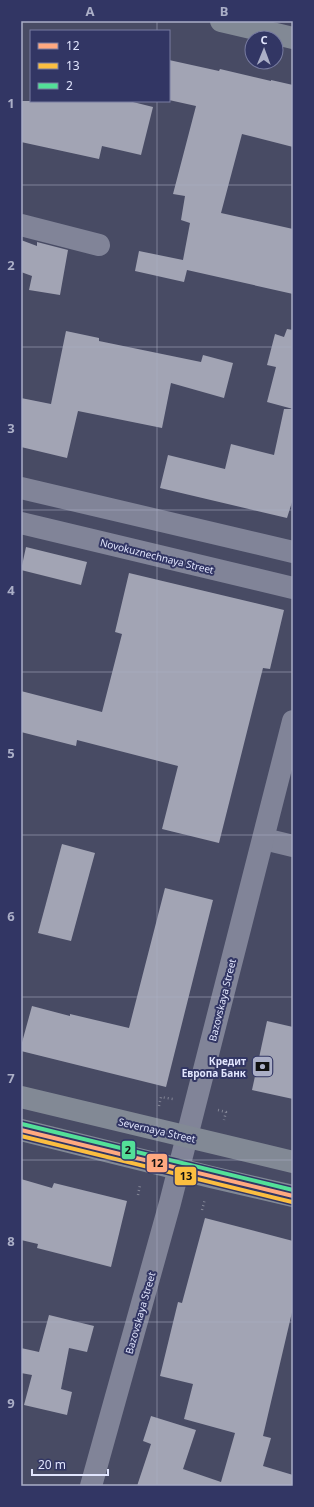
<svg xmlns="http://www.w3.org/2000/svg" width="314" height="1507" font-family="'Noto Sans',sans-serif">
<rect width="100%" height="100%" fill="#484b64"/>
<g fill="#a2a4b4">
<path d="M169,60L219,71L220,69L271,81V80L293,85V147L242,134L221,213L293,229V294L187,270L184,282L135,271L139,251L183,260L190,223L181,220L185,196L173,194L196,106L169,100Z"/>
<path d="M21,101H129L153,107L141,155L102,146L99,159L21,142Z"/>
<path d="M21,240L37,246V242L68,250L60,295L29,290L32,276L21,272Z"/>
<path d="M287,329L293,330V499L287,518L160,488L168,455L225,469L231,444L274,455L284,409H293L267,402L276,367L267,365L275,334L284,337Z"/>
<path d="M66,331L99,338V341L201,362L203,355L233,363L224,398L171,383L162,428L78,411L67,458L21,447V398L51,404Z"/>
<path d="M26,547L87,562L81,585L21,570Z"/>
<path d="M129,573L284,610L270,669L263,668L219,843L162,829L178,766L77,740L76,746L21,732V691L102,712L122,634L115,632Z"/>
<path d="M62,844L95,853L71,941L38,933Z"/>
<path d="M165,888L213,900L166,1087L21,1051V1046L32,1006L70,1016V1014L129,1028Z"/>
<path d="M267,1021L293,1027V1099L252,1090Z"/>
<path d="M21,1179L52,1188L54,1183L127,1201L111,1267L37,1248L38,1244L21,1240Z"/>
<path d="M205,1218L293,1241V1308L263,1436L271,1438L263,1466L293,1475V1486H137L151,1444L143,1441L151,1416L196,1430L183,1469L221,1482L235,1433L184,1419L193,1384L160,1376L178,1302L182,1303Z"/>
<path d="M49,1315L94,1326L87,1352L69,1348L61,1389L72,1392L67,1415L24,1405L32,1375L21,1373V1348L39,1352Z"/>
</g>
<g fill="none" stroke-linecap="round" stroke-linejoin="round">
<g stroke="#838596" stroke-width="2.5" stroke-dasharray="1 3" stroke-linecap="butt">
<path d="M159,1106L161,1097L173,1099"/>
<path d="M218,1110L226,1112L224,1120"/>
<path d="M138,1195L140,1185"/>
<path d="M202,1210L205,1199"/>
</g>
<g stroke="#818498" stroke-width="22">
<path d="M21,225L99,245"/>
<path d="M21,488L293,552"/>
<path d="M21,523L293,588"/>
<path d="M264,839L293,846"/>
<path d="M91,1486L170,1203L293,721"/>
</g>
<g stroke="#828995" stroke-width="22">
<path d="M221,21L293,38"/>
<path d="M21,1097L293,1162"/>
<path d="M21,1130L211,1177L293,1196"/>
</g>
<defs>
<path id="bus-1" d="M21,1130L293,1196"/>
<path id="bus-2" d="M21,1136L292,1202"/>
<path id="bus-3" d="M22,1124L293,1190"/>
</defs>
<use href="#bus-1" stroke="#323664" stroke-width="7"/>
<use href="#bus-2" stroke="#323664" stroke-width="7"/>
<use href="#bus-3" stroke="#323664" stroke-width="7"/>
<use href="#bus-1" stroke="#ffa980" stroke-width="4"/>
<use href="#bus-2" stroke="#fbbe40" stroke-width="4"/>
<use href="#bus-3" stroke="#53e098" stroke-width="4"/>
</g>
<path fill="none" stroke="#abafc7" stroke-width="1" stroke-opacity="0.55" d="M157,21V31M157,101V1486M21,185H293M21,347H293M21,510H293M21,672H293M21,835H293M21,997H293M21,1160H293M21,1322H293"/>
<defs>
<symbol id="bank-square" viewBox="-11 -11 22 22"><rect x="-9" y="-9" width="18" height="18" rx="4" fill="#abafc7" stroke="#323664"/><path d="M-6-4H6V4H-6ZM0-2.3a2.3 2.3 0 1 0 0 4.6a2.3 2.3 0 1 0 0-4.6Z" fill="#111"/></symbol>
</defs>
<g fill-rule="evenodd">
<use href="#bank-square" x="250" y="1054" width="25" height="25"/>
</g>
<g text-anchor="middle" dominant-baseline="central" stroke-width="4" stroke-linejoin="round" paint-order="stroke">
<g font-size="10" fill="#e1e5fd" stroke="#323664">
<text transform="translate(157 556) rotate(14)">Novokuznechnaya Street</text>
<text transform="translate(222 1000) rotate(-76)">Bazovskaya Street</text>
<text transform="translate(157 1130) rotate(13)">Severnaya Street</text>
<text transform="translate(140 1313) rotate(-74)">Bazovskaya Street</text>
</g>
<g font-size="10" font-weight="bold" fill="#e1e5fd" stroke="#323664" text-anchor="end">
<text x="246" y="1061">Кредит<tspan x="246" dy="12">Европа Банк</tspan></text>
</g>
</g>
<g stroke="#323664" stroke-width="1.5">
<rect x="121" y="1140" width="15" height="20" rx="4" fill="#53e098"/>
<rect x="146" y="1153" width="22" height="20" rx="4" fill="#ffa980"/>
<rect x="174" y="1166" width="23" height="20" rx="4" fill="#fbbe40"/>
</g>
<g font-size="11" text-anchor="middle" font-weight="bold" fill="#111">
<text x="128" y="1154">2</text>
<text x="157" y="1167">12</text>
<text x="186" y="1180">13</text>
</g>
<rect width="314" height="1507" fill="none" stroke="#323664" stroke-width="44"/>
<rect x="30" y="30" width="140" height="72" fill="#323664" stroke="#787ca1"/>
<rect x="38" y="43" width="20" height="6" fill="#ffa980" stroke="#787ca1"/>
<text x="66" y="50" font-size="12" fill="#e1e5fd">12</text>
<rect x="38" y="63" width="20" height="6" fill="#fbbe40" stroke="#787ca1"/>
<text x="66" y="70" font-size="12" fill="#e1e5fd">13</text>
<rect x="38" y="83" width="20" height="6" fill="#53e098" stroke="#787ca1"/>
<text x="66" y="90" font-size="12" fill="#e1e5fd">2</text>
<g transform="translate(264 50) rotate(1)"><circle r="19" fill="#323664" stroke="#787ca1"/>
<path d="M0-3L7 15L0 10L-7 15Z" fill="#abafc7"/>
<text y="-6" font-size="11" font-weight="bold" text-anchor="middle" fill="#e1e5fd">С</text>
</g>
<path d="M32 1469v6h76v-6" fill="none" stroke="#e1e5fd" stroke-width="2"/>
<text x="38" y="1469" font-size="12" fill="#e1e5fd" stroke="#323664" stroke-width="3" paint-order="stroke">20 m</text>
<rect x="22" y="22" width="270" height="1463" fill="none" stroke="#abafc7" stroke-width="1.5"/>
<g font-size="13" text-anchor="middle" font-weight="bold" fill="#abafc7">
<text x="90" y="16">A</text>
<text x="224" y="16">B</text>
<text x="11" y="108">1</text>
<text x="11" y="270">2</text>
<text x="11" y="433">3</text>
<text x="11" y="595">4</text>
<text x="11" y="758">5</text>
<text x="11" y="921">6</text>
<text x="11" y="1083">7</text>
<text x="11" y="1246">8</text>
<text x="11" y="1408">9</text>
</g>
</svg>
